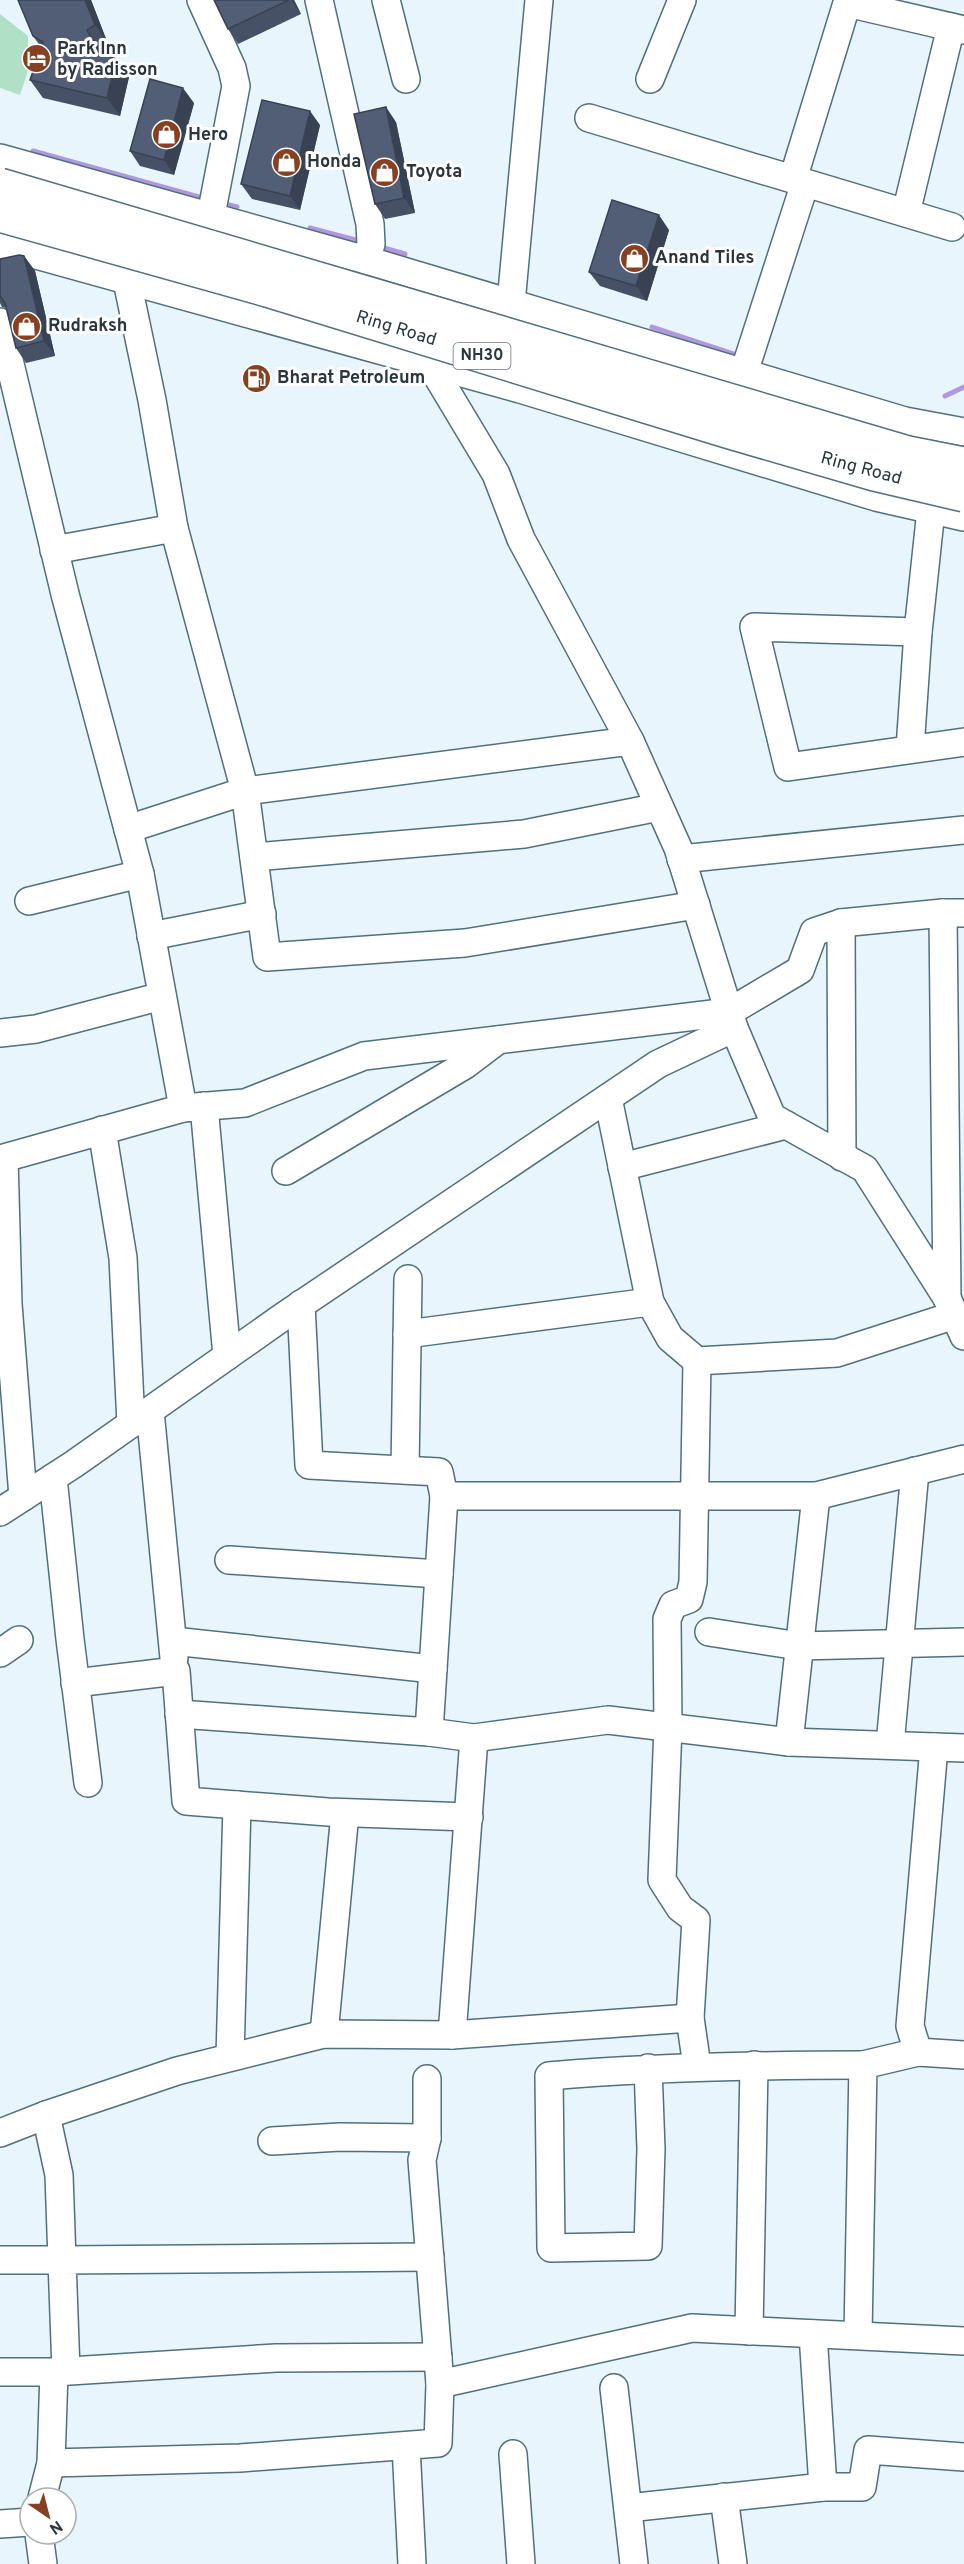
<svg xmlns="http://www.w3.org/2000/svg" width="964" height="2564" font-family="Overpass,sans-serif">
<rect width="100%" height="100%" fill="#e8f5fc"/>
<path fill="#b0e0c6" d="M0,14L28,36V71L20,95L0,88Z"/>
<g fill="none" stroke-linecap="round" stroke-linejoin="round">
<g stroke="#af98df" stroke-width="5">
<path d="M33,151L206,199"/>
<path d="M221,203L237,207"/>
<path d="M310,228L363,242"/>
<path d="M377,246L405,254"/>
<path d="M652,327L734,354"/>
<path d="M945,396L964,387"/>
</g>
<defs>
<g id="minor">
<path d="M201,0L232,68L236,86L211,215"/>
<path d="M319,0L370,224L371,244L366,260"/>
<path d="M386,0L406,79"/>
<path d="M650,79L682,0"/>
<path d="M589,118L952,227"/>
<path d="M0,158L366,260L905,421L964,432"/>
<path d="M793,179L847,3L964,30"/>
<path d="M906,213L951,27"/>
<path d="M0,245L520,389L876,497L964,517"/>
<path d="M127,281L152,400L174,528L245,791L630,741L678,848L734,1028"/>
<path d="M511,303L539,0"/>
<path d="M0,322L65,594L140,874L183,1108L4,1158L8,1304L23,1497"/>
<path d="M430,364L496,474L521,539L630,741"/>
<path d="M738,391L805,183"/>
<path d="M931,510L918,632L754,627L788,767L964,742"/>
<path d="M54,550L174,528"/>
<path d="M910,749L918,632"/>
<path d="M128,829L245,791L267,957L465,943L696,905"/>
<path d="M254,857L524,834L659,807"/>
<path d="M681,859L964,830"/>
<path d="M29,901L140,874"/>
<path d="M841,923L842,1157"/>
<path d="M151,936L262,914"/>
<path d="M0,1033L36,1029L162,996"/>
<path d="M608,1098L650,1302L670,1338L697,1361L837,1353L955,1315"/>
<path d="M204,1106L227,1356"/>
<path d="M183,1108L245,1103L364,1056L729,1012L800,970L814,932L841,923L943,913"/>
<path d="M102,1130L123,1258L131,1424"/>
<path d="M622,1167L786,1125"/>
<path d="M286,1171L465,1065L498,1040"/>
<path d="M947,1298L943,913H964"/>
<path d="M301,1304L309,1465L439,1472L444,1496"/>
<path d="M407,1334L650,1302"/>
<path d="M150,1411L174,1658"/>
<path d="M405,1470L408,1279"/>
<path d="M53,1478L70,1639L88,1783"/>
<path d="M0,1512L74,1464L284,1316L658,1064L734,1028L772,1117L865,1169L947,1298L964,1336"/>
<path d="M229,1560L439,1574"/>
<path d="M709,1632L799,1646L964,1642"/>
<path d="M173,1641L433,1669"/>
<path d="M0,1653L19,1640"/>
<path d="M75,1683L176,1671L186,1801L328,1812L469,1817"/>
<path d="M179,1714L429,1732"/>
<path d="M474,1738L608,1720L789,1742L964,1748"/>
<path d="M789,1742L816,1496"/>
<path d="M890,1745L915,1471"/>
<path d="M934,1747L910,2026L918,2052L964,2055"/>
<path d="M690,2018L696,1920L680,1908L662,1880L668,1727L667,1619L673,1605L689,1599L693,1582L697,1361"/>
<path d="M324,2034L345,1813"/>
<path d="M452,2035L474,1738L429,1732L444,1496H816L964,1459"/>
<path d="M230,2057L237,1805"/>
<path d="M648,2068L651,2149L648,2246L551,2248L549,2076C654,2067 757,2065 863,2065"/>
<path d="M427,2079V2138L422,2160L440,2384L692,2328L964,2341"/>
<path d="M0,2133L46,2115L177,2071L324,2034L452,2035L690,2018L697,2066"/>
<path d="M272,2141L340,2137L427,2138"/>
<path d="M0,2260H62L59,2175L46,2115"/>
<path d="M749,2331L754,2065"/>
<path d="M858,2335L863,2065L918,2052"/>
<path d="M66,2371L62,2260L430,2257"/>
<path d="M0,2372H54"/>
<path d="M614,2388L634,2564"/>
<path d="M406,2446L412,2564"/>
<path d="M513,2454L521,2564"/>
<path d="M51,2463L240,2458L438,2443L440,2384"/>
<path d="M823,2487H862L868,2450L964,2457"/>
<path d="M724,2497L733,2564"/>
<path d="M42,2498L51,2463L54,2372L276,2358L438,2357"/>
<path d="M628,2508L823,2487L813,2334"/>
<path d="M0,2524L30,2522"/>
<path d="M39,2534L43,2564"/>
</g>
</defs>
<use href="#minor" stroke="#516f7e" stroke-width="30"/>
<use href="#minor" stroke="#fff" stroke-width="27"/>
<defs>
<g id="highway-bridge">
<path d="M0,185L908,453L964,464"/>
<path d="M0,215L267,290L730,432L874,474L964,495"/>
</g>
</defs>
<use href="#highway-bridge" stroke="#516f7e" stroke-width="36" stroke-linecap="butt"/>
<use href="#highway-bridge" stroke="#fff" stroke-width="33"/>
</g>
<g fill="#475165">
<path d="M18,0H91L108,44L100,48L102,54L129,77L120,116L43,98L30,80L41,47L33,36Z"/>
<path d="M214,0H294L301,14L238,44L228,29Z"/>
<path d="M194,103L174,175L140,166L130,151Z"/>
<path d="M396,122L415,213L385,219L375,204Z"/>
<path d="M320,125L300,210L252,199L241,184Z"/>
<path d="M669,230L647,301L600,286L589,272Z"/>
<path d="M24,256L35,271L55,356L26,363L16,348L6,308L2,307L0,303V259Z"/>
</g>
<g fill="#394253">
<path d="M85,0H91L108,44L95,25Z"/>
<path d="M291,0H294L301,14Z"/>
<path d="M87,30L100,48L110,71L97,52Z"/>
<path d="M116,59L129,77L120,116L107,98Z"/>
<path d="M183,88L194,103L174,175L164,160Z"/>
<path d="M386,107L396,122L415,213L404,198Z"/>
<path d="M310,111L320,125L300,210L290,196Z"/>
<path d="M659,215L669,230L647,301L636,286Z"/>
<path d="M24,256L35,271L55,356L44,341Z"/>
</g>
<g fill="#525e76" stroke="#394253" stroke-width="1.5">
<path d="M18,0H85L95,25L87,30L97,52L116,59L107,98L30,80L43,42L33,36Z"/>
<path d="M214,0H289L228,29Z"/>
<path d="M150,79L183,88L164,160L130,151Z"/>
<path d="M262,100L310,111L290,196L241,184Z"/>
<path d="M386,107L404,198L375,204L354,114Z"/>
<path d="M612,200L659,215L636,286L589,272Z"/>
<path d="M19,255L24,256L44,341L16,348L5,303L0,296V259Z"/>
</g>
<defs>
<symbol id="hotel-disc" viewBox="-11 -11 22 22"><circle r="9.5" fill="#884022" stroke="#fff"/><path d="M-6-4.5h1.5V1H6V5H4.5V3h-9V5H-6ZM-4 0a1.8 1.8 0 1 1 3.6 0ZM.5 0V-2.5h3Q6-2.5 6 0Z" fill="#fff"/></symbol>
<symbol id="shop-disc" viewBox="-11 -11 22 22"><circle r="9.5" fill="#884022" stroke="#fff"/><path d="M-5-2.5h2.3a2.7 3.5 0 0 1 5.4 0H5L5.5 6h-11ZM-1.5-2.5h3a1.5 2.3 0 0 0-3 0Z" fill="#fff"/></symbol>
<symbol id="fuel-disc" viewBox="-11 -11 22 22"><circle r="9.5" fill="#884022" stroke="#fff"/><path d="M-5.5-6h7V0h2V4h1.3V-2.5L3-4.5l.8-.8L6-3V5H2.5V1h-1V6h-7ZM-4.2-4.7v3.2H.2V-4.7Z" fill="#fff"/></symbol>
</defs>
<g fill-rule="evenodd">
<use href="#hotel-disc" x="20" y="42" width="33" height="33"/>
<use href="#shop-disc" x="150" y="118" width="33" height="33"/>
<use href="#shop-disc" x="270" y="146" width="33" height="33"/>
<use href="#shop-disc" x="368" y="156" width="33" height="33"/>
<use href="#shop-disc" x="618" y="242" width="33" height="33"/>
<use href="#shop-disc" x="10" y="310" width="33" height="33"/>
<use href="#fuel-disc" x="240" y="362" width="33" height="33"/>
</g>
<g text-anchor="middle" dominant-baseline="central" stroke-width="6" stroke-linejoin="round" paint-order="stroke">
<rect fill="#fff" stroke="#697277" stroke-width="1.5" x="453.5" y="343" width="57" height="26" rx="4.5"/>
<g font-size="16" font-weight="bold" fill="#29363d">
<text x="482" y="356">NH30</text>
</g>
<g font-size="18" font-weight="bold" fill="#29363d" stroke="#fff" text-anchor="start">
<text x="57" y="49">Park Inn<tspan x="57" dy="21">by Radisson</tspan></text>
<text x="188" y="135">Hero</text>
<text x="307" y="162">Honda</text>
<text x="406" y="172">Toyota</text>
<text x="655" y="258">Anand Tiles</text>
<text x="48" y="326">Rudraksh</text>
<text x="277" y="378">Bharat Petroleum</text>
</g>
<g font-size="18" fill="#29363d" stroke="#fff">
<text transform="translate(396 329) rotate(17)">Ring Road</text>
<text transform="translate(861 469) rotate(15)">Ring Road</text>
</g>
</g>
<g transform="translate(48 2516) rotate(145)"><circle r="28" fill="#ffffff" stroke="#a9afb1" stroke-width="1.5"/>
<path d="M0-4.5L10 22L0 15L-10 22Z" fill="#884022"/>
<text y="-9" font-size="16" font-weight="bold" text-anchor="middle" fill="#29363d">N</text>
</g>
</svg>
